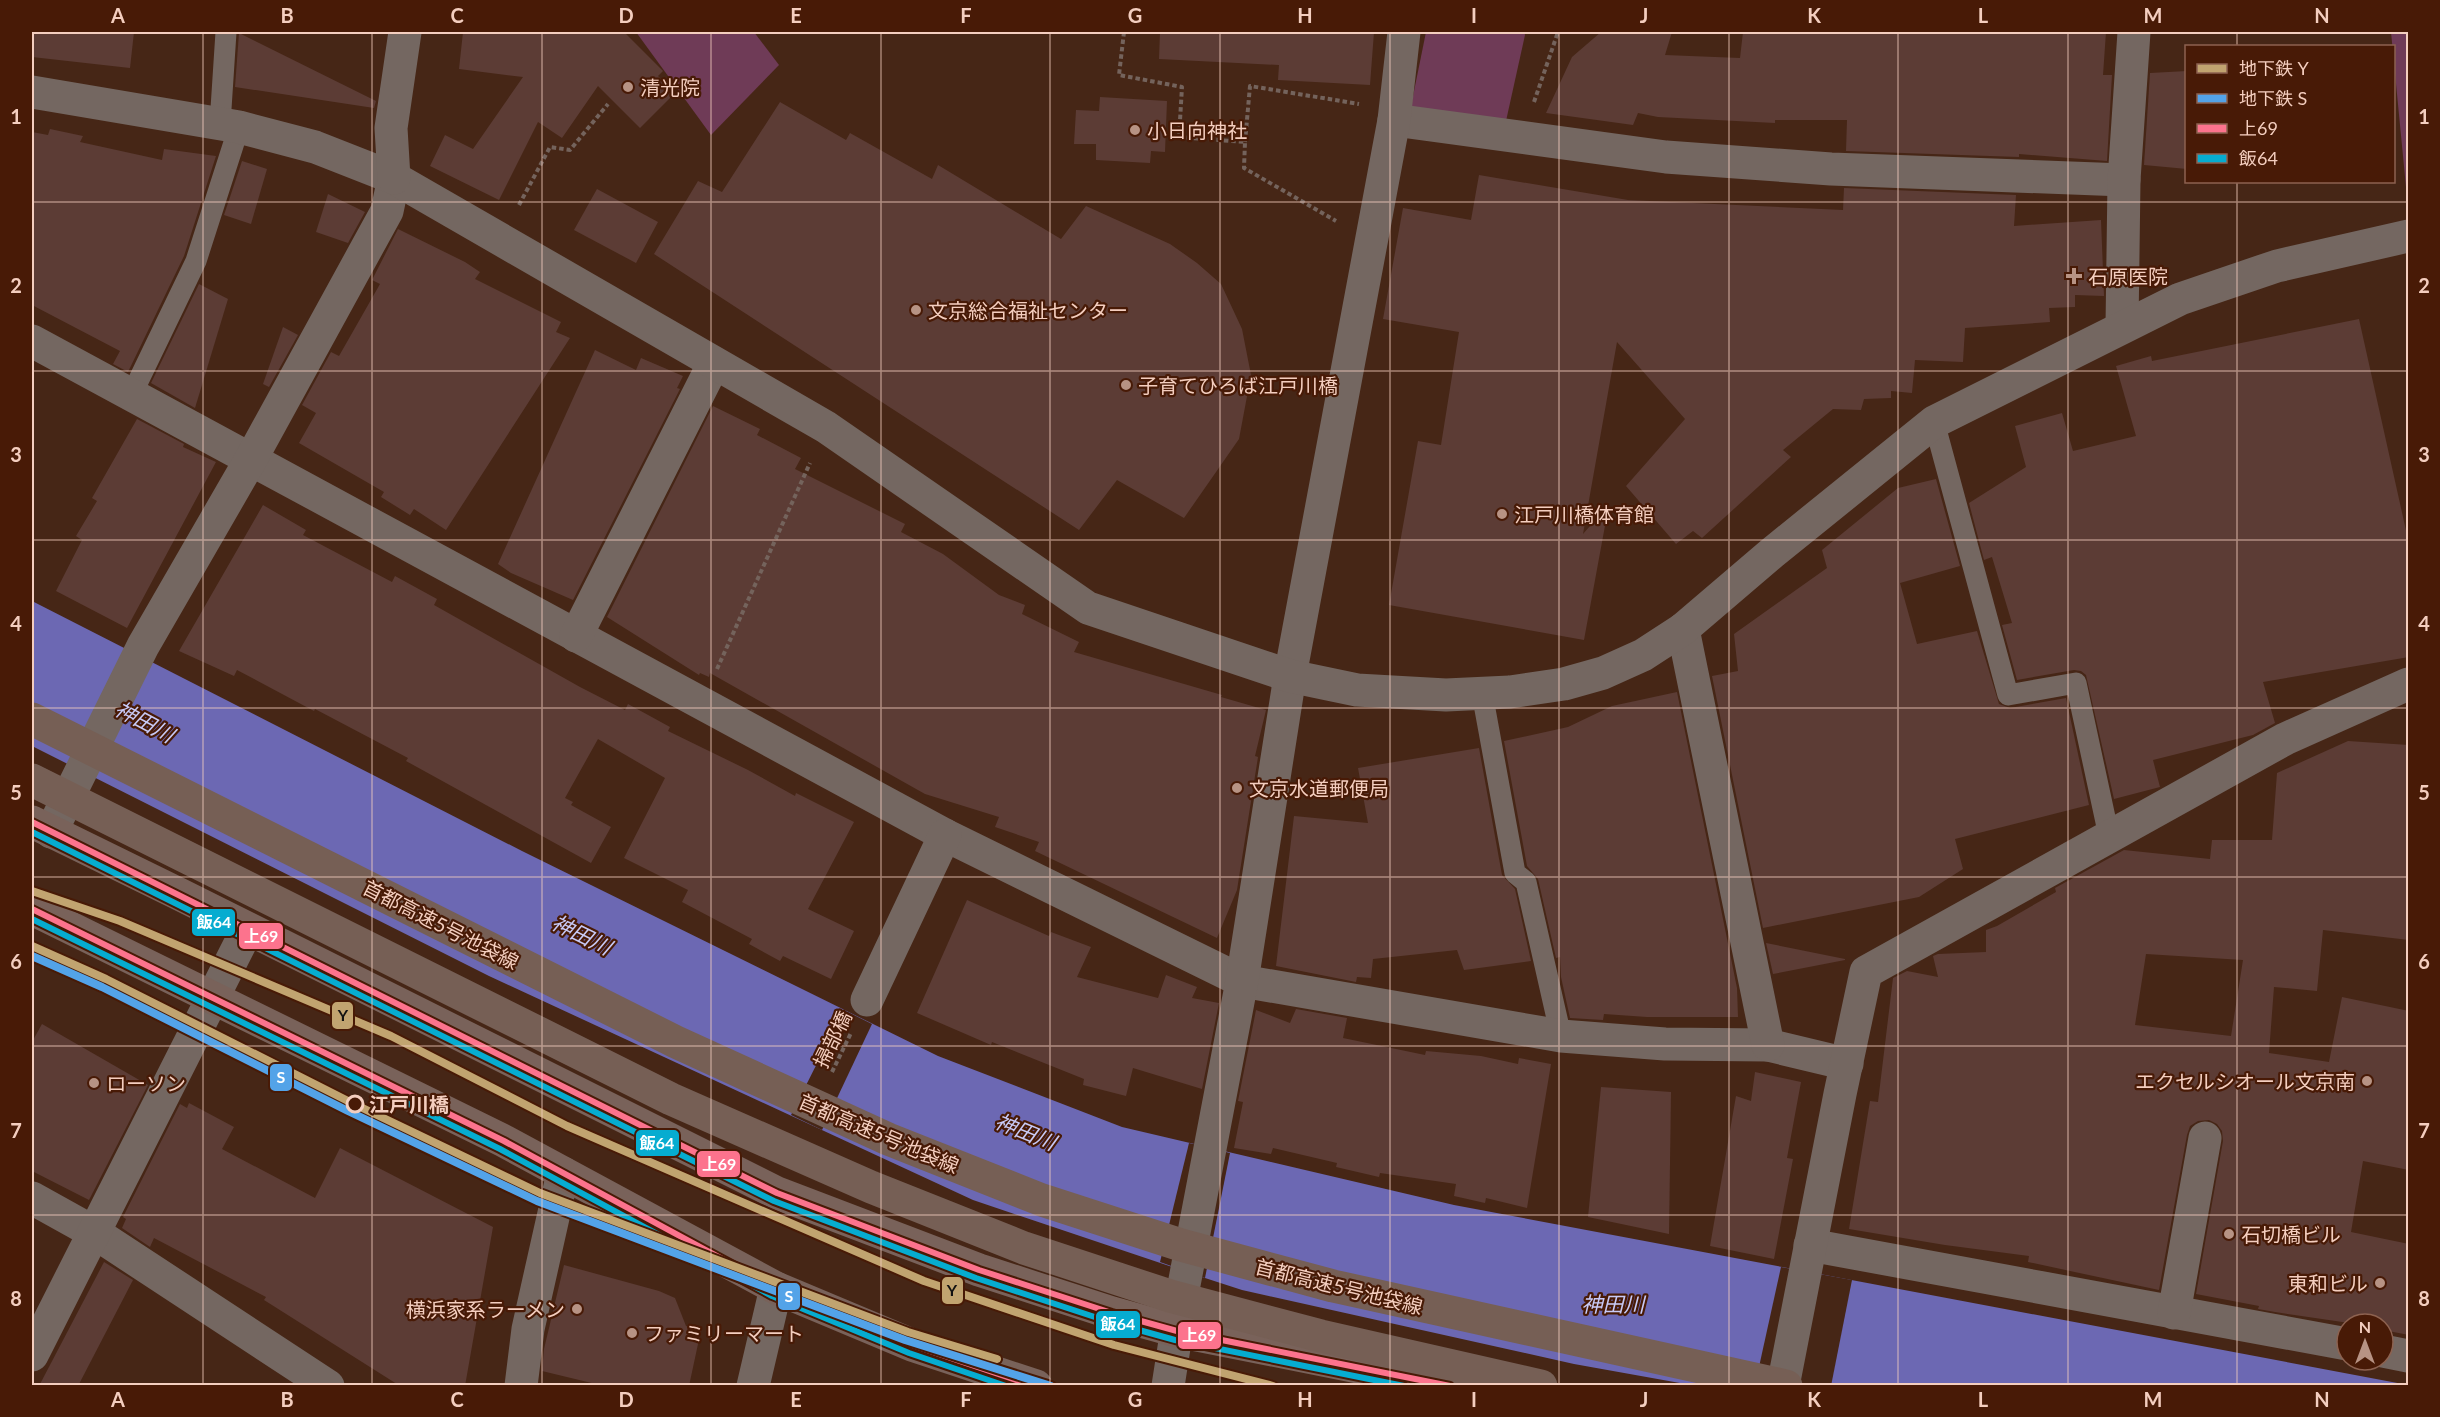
<svg xmlns="http://www.w3.org/2000/svg" width="2440" height="1417" font-family="Lato,'Noto Sans JP',sans-serif">
<rect width="100%" height="100%" fill="#462616"/>
<g fill="#6f3b57">
<path d="M636,32H754L779,65L711,135Z"/>
<path d="M1426,32H1524L1525,35L1506,121L1410,111Z"/>
<path d="M2391,32H2408V186L2406,187Z"/>
</g>
<path fill="#6c68b3" d="M32,601L522,851L938,1056L1122,1127L1454,1205L2408,1385H1691L1574,1364L1242,1290L1205,1278L973,1200L489,976L32,746Z"/>
<g fill="#462616">
<path d="M844,1010L872,1024L822,1130L791,1115Z"/>
<path d="M1189,1143L1230,1153L1205,1278L1160,1262Z"/>
<path d="M1781,1267L1852,1280L1831,1386L1755,1385Z"/>
</g>
<g fill="#5c3c35" fill-rule="evenodd">
<path d="M32,32H134L130,68L32,57Z"/>
<path d="M463,32H624L663,71L658,76L675,93L640,128L598,86L562,138L538,122L499,200L430,166L445,135L473,149L523,77L459,69Z"/>
<path d="M1160,32H1374L1370,85L1278,80L1279,65L1159,59Z"/>
<path d="M1601,32H1672L1665,55L1740,58L1743,32H2106L2103,75H2112L2107,161L2019,154V157L1846,151L1847,120H1775V123L1658,117L1638,113L1633,125L1546,113L1572,57Z"/>
<path d="M239,33L376,101L374,108L235,87Z"/>
<path d="M2187,71V169L2144,165L2150,73Z"/>
<path d="M1100,97L1167,101L1165,152L1151,151L1150,163L1096,160V144H1074L1076,110L1099,111Z"/>
<path d="M780,102L846,140L850,133L932,179L938,165L1061,239L1086,206L1170,244L1197,263L1221,284L1242,329L1251,375L1239,439L1184,518L1117,480L1079,530L654,254L698,181L722,192Z"/>
<path d="M50,129L83,136L80,142L162,160L164,149L216,156L184,256L128,372L113,364L120,351L32,305V132L48,135Z"/>
<path d="M242,161L267,169L251,224L224,215Z"/>
<path d="M1479,175L1628,200L1843,210L1844,188L2016,195L2014,226L2101,220L2104,296L2075,295V307L2049,308L2050,322L1965,328L1963,362L1915,360L1912,393L1891,391V398L1864,399L1861,410L1833,409L1783,450L1791,457L1702,538L1693,531L1676,544L1626,486L1685,419L1617,342L1583,534L1609,504L1584,640L1389,605L1418,441L1441,445L1459,332L1383,319L1403,208L1471,220Z"/>
<path d="M597,189L658,222L636,263L574,230Z"/>
<path d="M328,194L365,212L348,243L316,232Z"/>
<path d="M398,229L465,262L480,272L475,279L561,322L556,332L570,338L446,530L414,509L410,515L381,497L384,492L299,443L316,413L302,405L331,352L339,356L380,284L372,280Z"/>
<path d="M199,284L228,299L195,408L151,383Z"/>
<path d="M2359,319L2409,544V657L2263,682L2275,723L2253,735L2153,760L2160,787L2114,799L2086,675L2081,671L2074,670L2017,680L2002,625L2012,623L1992,557L1984,560L1969,503L2026,467L2015,426L2062,413L2073,451L2136,436L2116,366L2151,356L2152,361Z"/>
<path d="M283,327L298,335L269,387L263,384Z"/>
<path d="M595,350L636,370L641,358L683,376L677,388L680,389L573,600L511,573L498,564Z"/>
<path d="M713,406L760,429L757,435L801,458L795,469L905,524L901,532L943,554L999,595L1025,605L1022,614L1079,642L1074,652L1222,695L1221,697L1266,710L1255,756L1258,757L1237,890L1217,938L1035,851L1039,842L995,827L999,817L925,794L710,673L709,677L700,673L699,675L607,617Z"/>
<path d="M137,419L184,444L183,447L216,462L127,628L56,591L82,540L76,536L97,501L92,498Z"/>
<path d="M1936,479L1960,566L1900,583L1917,644L1977,631L1999,704L2010,708L2066,698L2089,805L1955,839L1963,869L1919,897L1763,928L1712,676L1738,671L1734,634L1827,568L1822,550L1898,488Z"/>
<path d="M263,505L306,530L303,535L392,582L395,576L437,599L434,605L580,687L625,710L628,704L670,727L668,731L748,770L795,796L796,793L854,822L808,909L854,931L831,979L783,956L780,961L749,944L752,939L682,902L688,890L624,858L665,778L598,739L565,798L573,802L571,805L611,827L591,863L406,761L408,758L315,709L314,711L237,670L234,676L179,651Z"/>
<path d="M1677,692L1737,988L1738,1017H1647L1604,1014L1603,1020L1570,1018L1561,977L1560,957L1556,958L1538,879L1527,866L1504,741L1568,727L1612,706Z"/>
<path d="M2348,741L2409,745V940L2323,930L2317,991L2274,987L2269,1053L2329,1062L2342,997L2409,1011V1170L2363,1161L2351,1232L2409,1244V1335L2383,1330V1324H2356L2275,1312L2258,1309L2259,1306L2196,1294L2223,1141L2222,1131L2217,1124L2209,1120L2198,1121L2190,1126L2187,1135L2159,1290L2028,1262L2029,1256L1945,1245L1849,1229L1870,1101L1878,1102L1893,978L1907,971L1938,977L1933,956L1938,954L1986,952V930L1997,926L2056,892L2055,888L2124,850L2210,859L2212,840H2272L2277,773ZM2146,954L2243,960L2231,1036L2135,1025Z"/>
<path d="M1479,748L1502,875L1515,889L1531,961L1464,970L1457,950L1373,959L1371,978L1357,977L1356,982L1276,966L1294,816L1368,823L1358,768Z"/>
<path d="M967,900L1049,936L1051,932L1091,947L1077,977L1158,998L1166,975L1197,987L1192,998L1219,1003L1202,1089L1133,1068L1126,1096L1083,1085L1084,1079L992,1042L991,1045L917,1013Z"/>
<path d="M1766,943L1845,959V960L1773,974Z"/>
<path d="M1296,1009L1347,1018L1343,1038L1425,1055L1426,1051L1481,1056L1518,1064L1519,1058L1551,1064L1527,1208L1486,1198L1485,1203L1454,1196L1456,1184L1380,1173L1379,1177L1336,1167L1337,1163L1273,1148L1271,1154L1234,1148L1243,1102L1238,1101L1256,1010L1290,1023Z"/>
<path d="M42,1024L148,1085L89,1200L32,1171V1042Z"/>
<path d="M1755,1072L1801,1082L1787,1158L1793,1159L1774,1259L1710,1246L1736,1096L1751,1101Z"/>
<path d="M1601,1087L1671,1092L1669,1234L1588,1217Z"/>
<path d="M189,1103L234,1127L222,1149L315,1198L340,1148L493,1227L465,1386H400L264,1300L266,1297L154,1238L150,1247L122,1228L126,1219L123,1217L180,1104L187,1108Z"/>
<path d="M104,1262L133,1280L78,1386H39Z"/>
<path d="M564,1265L659,1291L675,1298L686,1326L701,1330L689,1386H604L542,1371L544,1349Z"/>
</g>
<g fill="none" stroke-linecap="round" stroke-linejoin="round">
<g stroke="#74635c" stroke-width="4" stroke-dasharray="4.5 3" stroke-linecap="butt">
<path d="M1124,32L1119,75L1182,87L1179,137L1245,142L1244,168L1336,221"/>
<path d="M1534,102L1558,32"/>
<path d="M1245,142L1250,86L1359,104"/>
<path d="M519,205L550,147L570,150L608,104"/>
<path d="M717,669L810,463"/>
<path d="M832,1072L851,1033"/>
</g>
<g stroke="#746761" stroke-width="21">
<path d="M220,124L226,32"/>
<path d="M131,396L196,261L239,127"/>
<path d="M1934,422L2008,695L2076,683L2109,836"/>
<path d="M1482,693L1515,873L1526,882L1561,1036"/>
</g>
<g stroke="#746761" stroke-width="33">
<path d="M1394,120L1666,157L1831,169L2124,180"/>
<path d="M2122,327L2124,180L2134,32"/>
<path d="M32,341L945,835L1242,981L1561,1036L1665,1044L1768,1045L1847,1064"/>
<path d="M1683,629L1768,1045"/>
<path d="M576,636L714,363"/>
<path d="M51,832L143,646L251,459L387,211L394,178"/>
<path d="M867,1000L945,835"/>
<path d="M32,1198L95,1233L328,1386"/>
<path d="M1810,1245L2347,1344"/>
<path d="M2174,1313L2205,1138"/>
<path d="M2383,1351L2408,1356"/>
<path d="M32,1355L247,930"/>
<path d="M521,1386L528,1329L563,1173"/>
<path d="M753,1386L776,1288"/>
<path d="M1168,1386L1183,1290L1242,981L1290,676L1394,120L1404,32"/>
<path d="M1783,1386L1840,1094L1866,972L2285,739L2408,684"/>
</g>
<g stroke="#746761" stroke-width="33">
<path d="M32,92L239,127L315,147L394,178L826,427L1088,608L1290,676L1357,690L1446,695L1510,692L1564,684L1603,673L1643,655L1683,629L1772,553L1934,422L2180,299L2277,266L2408,236"/>
<path d="M394,178L391,128L405,32"/>
</g>
<g stroke="#79625a" stroke-width="33">
<path d="M32,822L179,894L777,1193L979,1270L1112,1313L1177,1331L1453,1386"/>
<path d="M32,909L504,1141L776,1288L912,1345L1036,1386"/>
</g>
<g stroke="#765f55" stroke-width="33">
<path d="M32,719L676,1042L888,1139L1042,1200L1181,1245L1333,1286L1786,1386"/>
<path d="M32,780L671,1099L871,1187L1024,1248L1170,1296L1321,1336L1541,1386"/>
</g>
<defs>
<g id="bus-1">
<path d="M32,822L777,1193L979,1270L1112,1313L1177,1331L1450,1386"/>
<path d="M32,909L504,1141L776,1288L912,1345L1034,1386"/>
</g>
<g id="bus-2">
<path d="M32,832L774,1201L976,1278L1110,1322L1175,1340L1404,1386"/>
<path d="M32,919L500,1149L772,1296L909,1353L1006,1386"/>
</g>
</defs>
<use href="#bus-1" stroke="#481a06" stroke-width="10"/>
<use href="#bus-2" stroke="#481a06" stroke-width="10"/>
<use href="#bus-1" stroke="#fc738d" stroke-width="6"/>
<use href="#bus-2" stroke="#06acd0" stroke-width="6"/>
<defs>
<g id="metro-1">
<path d="M32,891L120,921L391,1036L567,1126L924,1281L1114,1345L1273,1386"/>
<path d="M32,946L106,979L352,1103L540,1193L908,1332L997,1359"/>
</g>
<path id="metro-2" d="M32,956L102,987L348,1111L537,1201L905,1340L1051,1386"/>
</defs>
<use href="#metro-1" stroke="#481a06" stroke-width="12"/>
<use href="#metro-2" stroke="#481a06" stroke-width="12"/>
<use href="#metro-1" stroke="#c1a470" stroke-width="8"/>
<use href="#metro-2" stroke="#53a3e8" stroke-width="8"/>
</g>
<path fill="none" stroke="#f4cebf" stroke-width="1.5" stroke-opacity="0.55" d="M203,32V1386M372,32V1386M542,32V1386M711,32V1386M881,32V1386M1050,32V1386M1220,32V1386M1390,32V1386M1559,32V1386M1729,32V1386M1898,32V1386M2068,32V1386M2237,32V46M2237,182V1386M32,202H2408M32,371H2408M32,540H2408M32,708H2408M32,877H2408M32,1046H2408M32,1215H2408"/>
<g fill="#b79384" stroke="#481a06" stroke-width="2">
<circle cx="628" cy="87" r="6"/>
<circle cx="1135" cy="130" r="6"/>
<path d="M2071 267h6v6h6v6h-6v6h-6v-6h-6v-6h6z"/>
<circle cx="916" cy="310" r="6"/>
<circle cx="1126" cy="385" r="6"/>
<circle cx="1502" cy="514" r="6"/>
<circle cx="1237" cy="788" r="6"/>
<circle cx="2367" cy="1081" r="6"/>
<circle cx="94" cy="1083" r="6"/>
<circle cx="2229" cy="1234" r="6"/>
<circle cx="2380" cy="1283" r="6"/>
<circle cx="577" cy="1309" r="6"/>
<circle cx="632" cy="1333" r="6"/>
</g>
<circle fill="#481a06" stroke="#f4cebf" stroke-width="3" cx="355" cy="1104" r="8"/>
<g text-anchor="middle" dominant-baseline="central" stroke-width="4.5" stroke-linejoin="round" paint-order="stroke">
<g font-size="20" fill="#f4cebf" stroke="#481a06" text-anchor="start">
<text x="640" y="87">清光院</text>
<text x="1147" y="130">小日向神社</text>
<text x="2088" y="276">石原医院</text>
<text x="928" y="310">文京総合福祉センター</text>
<text x="1138" y="385">子育てひろば江戸川橋</text>
<text x="1514" y="514">江戸川橋体育館</text>
<text x="1249" y="788">文京水道郵便局</text>
<text x="2355" y="1081" text-anchor="end">エクセルシオール文京南</text>
<text x="106" y="1083">ローソン</text>
<text x="2241" y="1234">石切橋ビル</text>
<text x="2368" y="1283" text-anchor="end">東和ビル</text>
<text x="565" y="1309" text-anchor="end">横浜家系ラーメン</text>
<text x="644" y="1333">ファミリーマート</text>
</g>
<g font-size="20" fill="#f4cebf" stroke="#481a06">
<text transform="translate(441 924) rotate(27)">首都高速5号池袋線</text>
<text transform="translate(832 1039) rotate(-64)">掃部橋</text>
<text transform="translate(879 1133) rotate(23)">首都高速5号池袋線</text>
<text transform="translate(1339 1286) rotate(14)">首都高速5号池袋線</text>
</g>
<g font-size="20" font-weight="bold" fill="#f4cebf" stroke="#481a06" text-anchor="start">
<text x="369" y="1104">江戸川橋</text>
</g>
<g font-size="21" font-style="italic" fill="#c8caf7" stroke="#481a06">
<text transform="translate(145 721) rotate(28)">神田川</text>
<text transform="translate(582 934) rotate(26)">神田川</text>
<text transform="translate(1026 1131) rotate(22)">神田川</text>
<text x="1613" y="1303">神田川</text>
</g>
</g>
<g stroke="#481a06" stroke-width="2">
<rect x="191" y="908" width="45" height="29" rx="6" fill="#06acd0"/>
<rect x="238" y="922" width="46" height="28" rx="6" fill="#fc738d"/>
<rect x="331" y="1001" width="23" height="29" rx="6" fill="#c1a470"/>
<rect x="269" y="1063" width="24" height="29" rx="6" fill="#53a3e8"/>
<rect x="635" y="1129" width="45" height="28" rx="6" fill="#06acd0"/>
<rect x="696" y="1150" width="45" height="28" rx="6" fill="#fc738d"/>
<rect x="941" y="1276" width="23" height="29" rx="6" fill="#c1a470"/>
<rect x="777" y="1282" width="24" height="29" rx="6" fill="#53a3e8"/>
<rect x="1095" y="1310" width="46" height="29" rx="6" fill="#06acd0"/>
<rect x="1177" y="1321" width="45" height="29" rx="6" fill="#fc738d"/>
</g>
<g font-size="16" text-anchor="middle" font-weight="bold" fill="#fff">
<text x="214" y="928">飯64</text>
<text x="261" y="942">上69</text>
<text x="281" y="1083">S</text>
<text x="657" y="1149">飯64</text>
<text x="719" y="1170">上69</text>
<text x="789" y="1302">S</text>
<text x="1118" y="1330">飯64</text>
<text x="1199" y="1341">上69</text>
</g>
<g font-size="16" text-anchor="middle" font-weight="bold" fill="#111">
<text x="343" y="1021">Y</text>
<text x="952" y="1296">Y</text>
</g>
<rect width="2440" height="1417" fill="none" stroke="#481a06" stroke-width="66"/>
<rect x="2185" y="45" width="210" height="138" fill="#481a06" stroke="#8d6250" stroke-width="1.5"/>
<rect x="2197" y="64" width="30" height="9" fill="#c1a470" stroke="#8d6250" stroke-width="1.5"/>
<text x="2239" y="75" font-size="18" fill="#f4cebf">地下鉄 Y</text>
<rect x="2197" y="94" width="30" height="9" fill="#53a3e8" stroke="#8d6250" stroke-width="1.5"/>
<text x="2239" y="105" font-size="18" fill="#f4cebf">地下鉄 S</text>
<rect x="2197" y="124" width="30" height="9" fill="#fc738d" stroke="#8d6250" stroke-width="1.5"/>
<text x="2239" y="135" font-size="18" fill="#f4cebf">上69</text>
<rect x="2197" y="154" width="30" height="9" fill="#06acd0" stroke="#8d6250" stroke-width="1.5"/>
<text x="2239" y="165" font-size="18" fill="#f4cebf">飯64</text>
<g transform="translate(2365 1342)"><circle r="28" fill="#481a06" stroke="#8d6250" stroke-width="1.5"/>
<path d="M0-4.5L10 22L0 15L-10 22Z" fill="#b79384"/>
<text y="-9" font-size="16" font-weight="bold" text-anchor="middle" fill="#f4cebf">N</text>
</g>
<rect x="33" y="33" width="2374" height="1351" fill="none" stroke="#f4cebf" stroke-width="2"/>
<g font-size="20" text-anchor="middle" font-weight="bold" fill="#f4cebf">
<text x="118" y="23">A</text>
<text x="287" y="23">B</text>
<text x="457" y="23">C</text>
<text x="626" y="23">D</text>
<text x="796" y="23">E</text>
<text x="966" y="23">F</text>
<text x="1135" y="23">G</text>
<text x="1305" y="23">H</text>
<text x="1474" y="23">I</text>
<text x="1644" y="23">J</text>
<text x="1814" y="23">K</text>
<text x="1983" y="23">L</text>
<text x="2153" y="23">M</text>
<text x="2322" y="23">N</text>
<text x="16" y="124">1</text>
<text x="2424" y="124">1</text>
<text x="16" y="293">2</text>
<text x="2424" y="293">2</text>
<text x="16" y="462">3</text>
<text x="2424" y="462">3</text>
<text x="16" y="631">4</text>
<text x="2424" y="631">4</text>
<text x="16" y="800">5</text>
<text x="2424" y="800">5</text>
<text x="16" y="969">6</text>
<text x="2424" y="969">6</text>
<text x="16" y="1138">7</text>
<text x="2424" y="1138">7</text>
<text x="16" y="1306">8</text>
<text x="2424" y="1306">8</text>
<text x="118" y="1407">A</text>
<text x="287" y="1407">B</text>
<text x="457" y="1407">C</text>
<text x="626" y="1407">D</text>
<text x="796" y="1407">E</text>
<text x="966" y="1407">F</text>
<text x="1135" y="1407">G</text>
<text x="1305" y="1407">H</text>
<text x="1474" y="1407">I</text>
<text x="1644" y="1407">J</text>
<text x="1814" y="1407">K</text>
<text x="1983" y="1407">L</text>
<text x="2153" y="1407">M</text>
<text x="2322" y="1407">N</text>
</g>
</svg>
